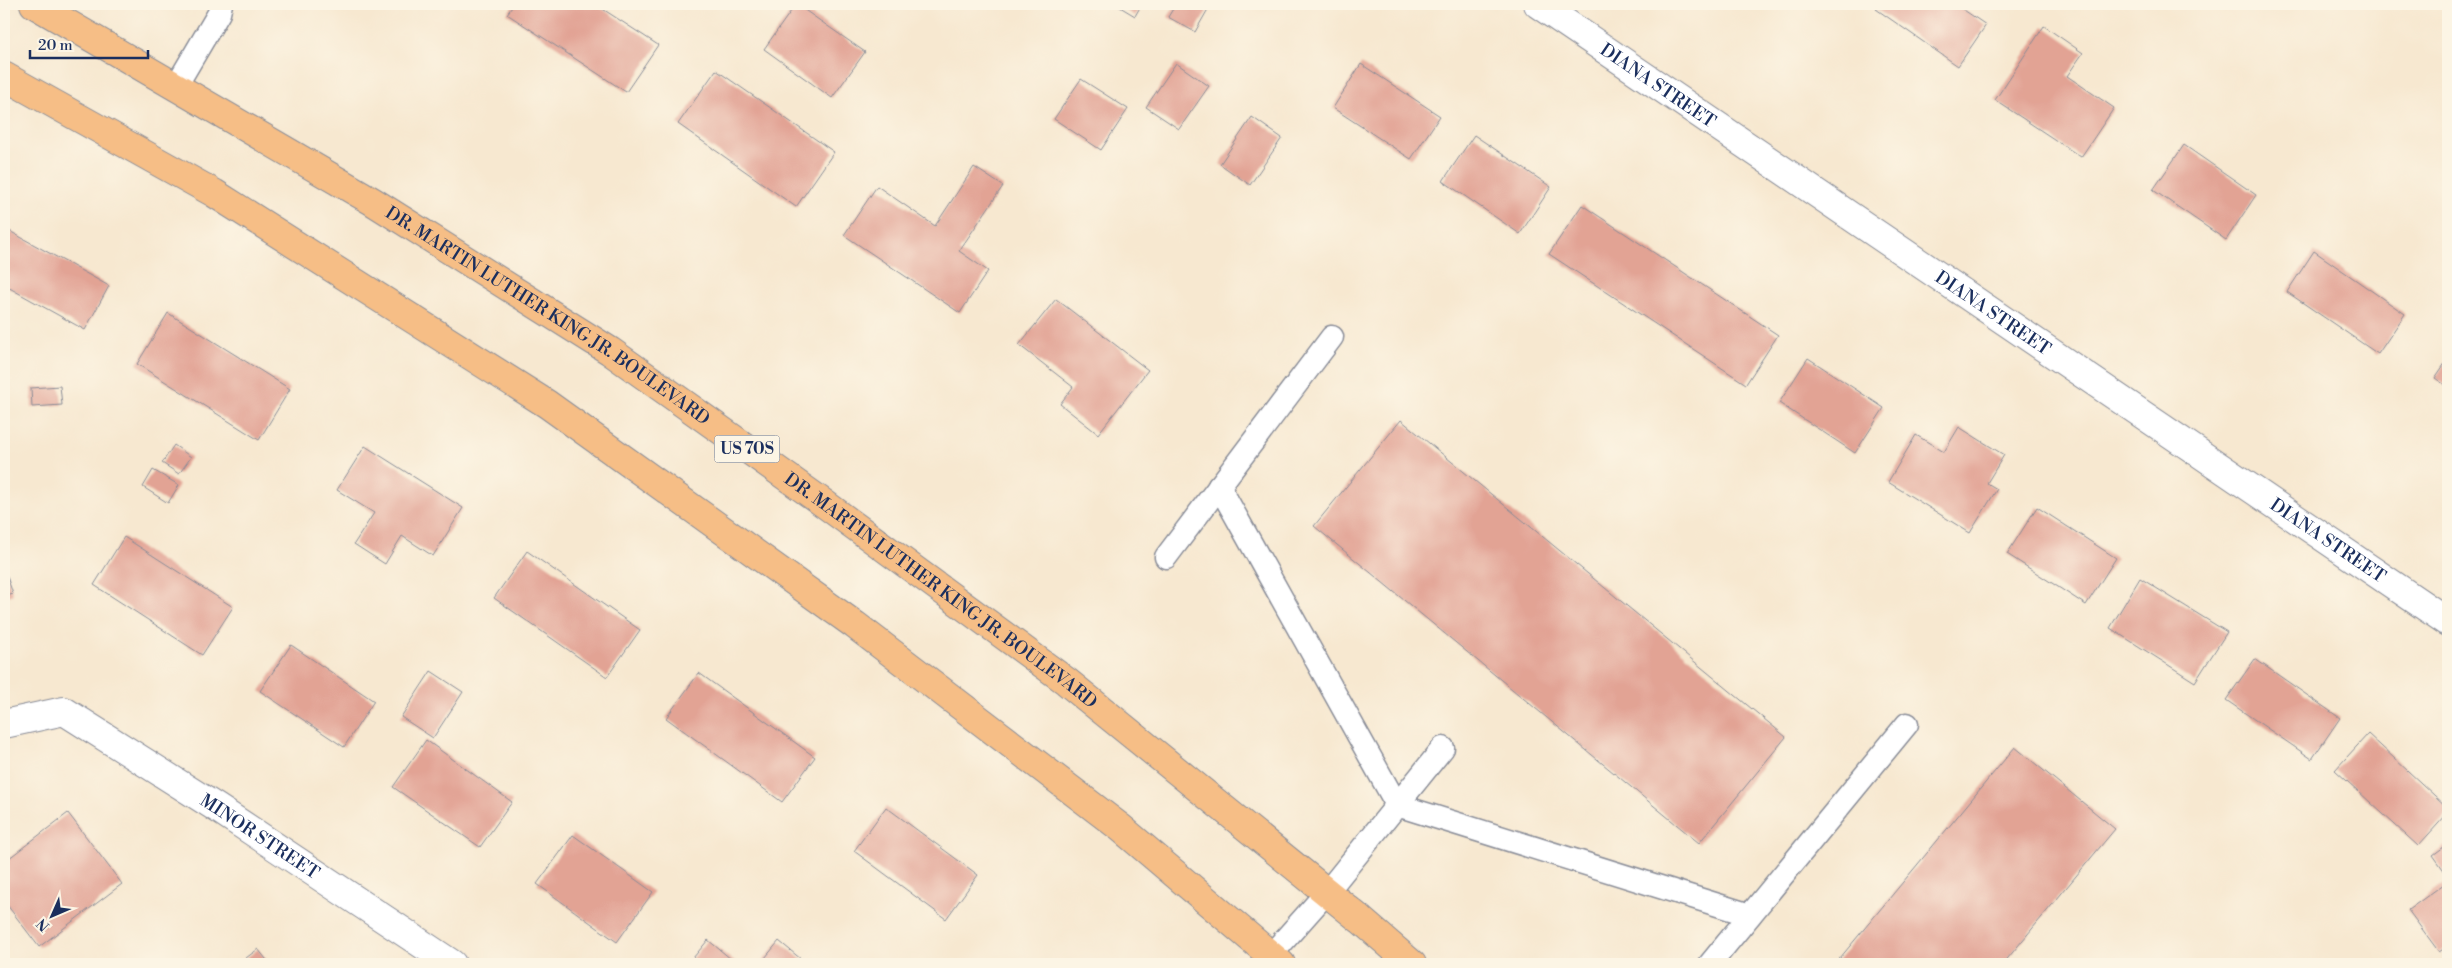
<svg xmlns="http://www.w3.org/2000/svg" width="2452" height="968" font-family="'Libre Bodoni',serif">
<rect width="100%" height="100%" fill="#fcf5e5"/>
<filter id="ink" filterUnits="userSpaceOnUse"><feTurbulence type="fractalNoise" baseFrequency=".02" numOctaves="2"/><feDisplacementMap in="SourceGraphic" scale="10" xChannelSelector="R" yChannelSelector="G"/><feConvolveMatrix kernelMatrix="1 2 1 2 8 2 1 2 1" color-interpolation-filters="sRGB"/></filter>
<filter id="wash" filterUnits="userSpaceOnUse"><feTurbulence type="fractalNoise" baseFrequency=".0096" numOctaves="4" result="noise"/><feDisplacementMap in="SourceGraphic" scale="20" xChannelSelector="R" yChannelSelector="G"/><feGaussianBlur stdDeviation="1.12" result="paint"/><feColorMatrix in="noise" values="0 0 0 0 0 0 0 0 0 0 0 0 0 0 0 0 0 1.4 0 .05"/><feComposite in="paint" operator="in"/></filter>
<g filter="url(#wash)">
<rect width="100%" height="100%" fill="#f7e8d0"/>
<g id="blocks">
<g fill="#e2a394">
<path d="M514,4H595L658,45L626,92L507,14Z"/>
<path d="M796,4L865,52L832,98L764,49Z"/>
<path d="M1115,4H1142L1135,16Z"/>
<path d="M1176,4H1211L1195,32L1168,17Z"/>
<path d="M1880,4H1955L1986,25L1958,66L1876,9Z"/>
<path d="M2044,26L2083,53L2067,76L2114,108L2081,157L1995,100Z"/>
<path d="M1176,63L1209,86L1179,129L1146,107Z"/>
<path d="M1361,64L1440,116L1411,159L1333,108Z"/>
<path d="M716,70L834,152L796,207L678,124Z"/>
<path d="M1081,79L1128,109L1101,150L1054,119Z"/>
<path d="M1252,117L1282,138L1250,185L1220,164Z"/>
<path d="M1474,135L1551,187L1520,234L1443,181Z"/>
<path d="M2184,145L2256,195L2226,240L2153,190Z"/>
<path d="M974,167L1003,186L959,251L988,271L960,313L844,235L877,186L935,226Z"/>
<path d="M1582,205L1778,335L1746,384L1549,254Z"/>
<path d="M4,228L109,286L85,330L4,285Z"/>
<path d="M2314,251L2405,314L2378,354L2287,292Z"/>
<path d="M1056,299L1148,370L1098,434L1060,404L1073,387L1019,345Z"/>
<path d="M168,313L290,389L259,440L137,364Z"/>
<path d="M1808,358L1884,408L1855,453L1779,403Z"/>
<path d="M2448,359V387L2435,378Z"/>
<path d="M60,386L62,405L32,407L31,388Z"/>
<path d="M1401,420L1786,737L1699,843L1314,526Z"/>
<path d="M1959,427L2004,455L1987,483L1997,489L1970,533L1888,482L1916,435L1944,452Z"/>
<path d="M174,445L191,457L179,474L162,463Z"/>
<path d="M365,446L463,508L433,556L402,536L385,564L354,544L374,513L337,490Z"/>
<path d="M153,470L179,485L168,503L143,487Z"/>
<path d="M2037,507L2116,558L2086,605L2007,554Z"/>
<path d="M124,537L233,607L202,655L94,585Z"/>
<path d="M527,551L640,630L607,677L494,598Z"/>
<path d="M4,568L13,594L4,597Z"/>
<path d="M2140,578L2227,632L2195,682L2110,628Z"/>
<path d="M291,645L374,701L344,747L260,691Z"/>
<path d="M2255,659L2340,718L2312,759L2226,700Z"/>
<path d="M431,671L463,692L433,738L401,717Z"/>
<path d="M699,673L815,757L782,802L666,718Z"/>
<path d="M2368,734L2448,808V813L2418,846L2335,770Z"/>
<path d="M426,740L512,802L480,847L393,787Z"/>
<path d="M2015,747L2115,829L2003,964H1835Z"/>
<path d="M886,807L978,875L946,919L854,851Z"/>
<path d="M68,813L122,884L39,947L4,901V862Z"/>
<path d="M573,835L653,892L617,942L537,884Z"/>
<path d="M2448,844V876L2433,855Z"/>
<path d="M2448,881V946L2439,952L2408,910Z"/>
<path d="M708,940L737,964H688Z"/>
<path d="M779,941L807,964H760Z"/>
<path d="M258,949L270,964H238Z"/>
</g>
</g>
</g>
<g filter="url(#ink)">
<use href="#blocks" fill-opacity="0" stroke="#898c97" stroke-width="1"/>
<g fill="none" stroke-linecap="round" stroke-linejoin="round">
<defs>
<g id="lane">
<path d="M176,86L219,13L221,4"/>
<path d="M1219,486L1397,805L1750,915"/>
<path d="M1166,557L1332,337"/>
<path d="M1271,955L1327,892L1443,748"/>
<path d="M1710,964L1907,724"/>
</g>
<g id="street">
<path id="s1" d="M1538,4L2448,622"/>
<path id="s2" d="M4,724L64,711L217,808L452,964"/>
</g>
<g id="primary">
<path id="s3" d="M34,4L372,201L610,351L822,502L1066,681L1361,920L1412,964"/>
<path d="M4,76L214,193L547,404L855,625L952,699L1121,828L1281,964"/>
</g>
</defs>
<use href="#lane" stroke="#898c97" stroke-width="25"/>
<use href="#street" stroke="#898c97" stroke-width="30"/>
<use href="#primary" stroke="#898c97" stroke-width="30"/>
<use href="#lane" stroke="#fff" stroke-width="22"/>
<use href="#street" stroke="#fff" stroke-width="28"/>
<use href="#primary" stroke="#f6be86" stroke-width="28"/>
</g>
</g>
<g text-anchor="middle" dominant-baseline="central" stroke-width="5" stroke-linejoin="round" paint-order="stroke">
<rect fill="#fcf5e5" stroke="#5e6a86" stroke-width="1" x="714.5" y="435.5" width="65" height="27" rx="4"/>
<g font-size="16" font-weight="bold" fill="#1b2f5e">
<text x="747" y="449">US 70S</text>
</g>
<g font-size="18" fill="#1b2f5e" stroke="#fcf5e5">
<text stroke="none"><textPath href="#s1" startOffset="145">DIANA STREET</textPath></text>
<text stroke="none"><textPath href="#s1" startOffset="550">DIANA STREET</textPath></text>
<text stroke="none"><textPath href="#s3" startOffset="601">DR. MARTIN LUTHER KING JR. BOULEVARD</textPath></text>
<text stroke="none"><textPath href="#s1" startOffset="955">DIANA STREET</textPath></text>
<text stroke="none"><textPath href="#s3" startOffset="1081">DR. MARTIN LUTHER KING JR. BOULEVARD</textPath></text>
<text stroke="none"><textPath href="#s2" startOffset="294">MINOR STREET</textPath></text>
</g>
</g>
<rect width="2452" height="968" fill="none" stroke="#fcf5e5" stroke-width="20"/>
<g transform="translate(52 916) rotate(225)" stroke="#fcf5e5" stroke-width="4" paint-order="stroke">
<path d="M0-4L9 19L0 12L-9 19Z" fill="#1b2f5e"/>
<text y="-8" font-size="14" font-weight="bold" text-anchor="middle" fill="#1b2f5e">N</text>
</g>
<path d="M30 50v8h118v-8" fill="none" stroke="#1b2f5e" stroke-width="2.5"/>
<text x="38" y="50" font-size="15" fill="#1b2f5e" stroke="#fcf5e5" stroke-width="4" paint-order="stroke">20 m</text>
</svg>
